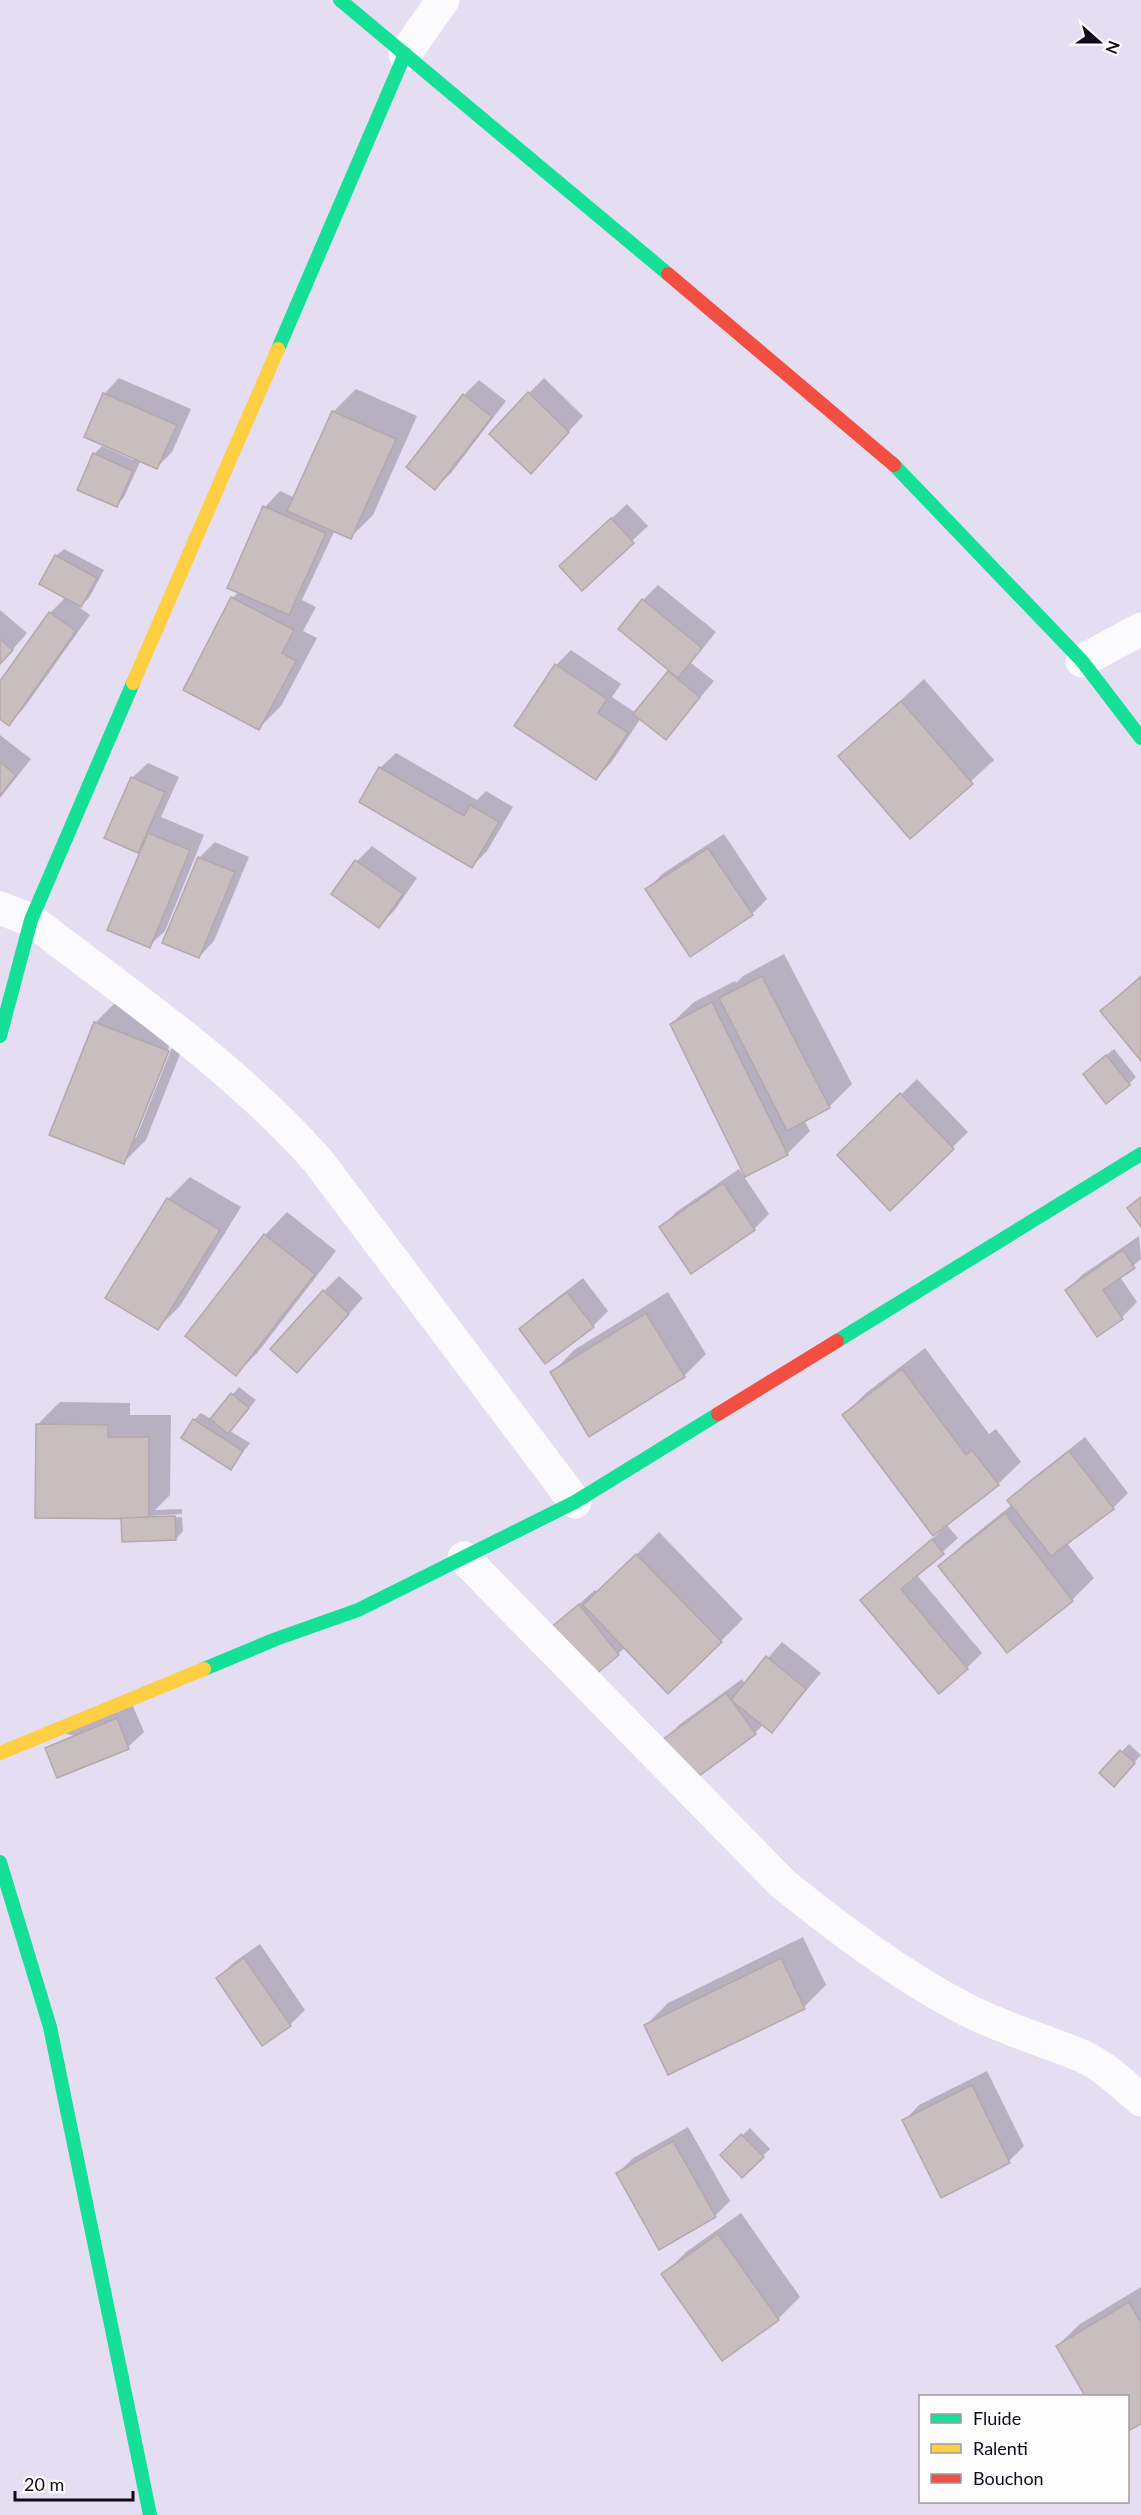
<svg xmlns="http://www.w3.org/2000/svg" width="1141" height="2515" font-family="Lato,sans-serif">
<rect width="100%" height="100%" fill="#e5ddf2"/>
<g fill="#0003" fill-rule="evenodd">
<path d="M119,378L191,409L172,452L157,467L141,460L124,497L117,505L94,454L102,446L133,460L134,458L104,394Z"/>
<path d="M544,378L583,416L546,456L529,393Z"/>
<path d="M479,380L506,401L451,473L435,488L464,395Z"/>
<path d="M356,389L417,416L373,515L351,537L335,530L302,600L316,607L303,631L317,638L281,706L259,728L232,598L239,592L229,587L265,507L280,491L295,498L333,412Z"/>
<path d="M627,504L648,526L632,541L576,551Z"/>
<path d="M64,549L104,570L89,598L79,607L90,615L24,708L9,724L0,717V684L50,613L66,597L56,556Z"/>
<path d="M658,585L716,632L691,663L714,681L666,738L641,718L611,763L596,778L556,665L571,650L621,684L612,697L636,713L671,670L643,600Z"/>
<path d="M0,610L27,633L0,664Z"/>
<path d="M924,679L994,760L910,837L840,756Z"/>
<path d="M0,735L31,759L0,798Z"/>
<path d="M396,753L477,800L486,791L513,807L487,851L472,866L380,768Z"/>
<path d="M148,763L179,777L161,817L204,835L165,931L149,946L145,844L138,851L132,778Z"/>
<path d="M724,834L767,899L752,914L647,890L662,874Z"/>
<path d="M215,842L249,857L214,941L199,957V858Z"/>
<path d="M372,846L417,878L394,911L379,926L333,894L357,861Z"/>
<path d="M784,954L852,1084L829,1107L804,1120L810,1131L787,1154L671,1024L694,1002L735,981L736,983L743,976Z"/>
<path d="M1141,975V1059L1102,1011Z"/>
<path d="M118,1000L190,1029L146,1140L124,1162L95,1023ZM170,1044L173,1045L136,1138H133Z"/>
<path d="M1114,1049L1136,1077L1129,1084L1092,1067Z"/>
<path d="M917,1079L968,1132L890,1209L839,1155Z"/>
<path d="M739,1169L769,1214L754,1229L661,1228L676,1212Z"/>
<path d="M190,1177L241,1207L180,1306L158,1328L168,1199Z"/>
<path d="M287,1212L336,1251L258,1352L236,1374L265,1235Z"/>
<path d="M1139,1236L1141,1259L1120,1277L1137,1302L1122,1317L1097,1334L1067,1290L1082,1275Z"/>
<path d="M339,1276L363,1298L312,1356L324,1291Z"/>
<path d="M583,1278L608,1311L593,1326L521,1329L536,1314Z"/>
<path d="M668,1292L706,1354L684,1376L552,1373L574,1350Z"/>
<path d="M925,1348L989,1434L996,1429L1021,1462L998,1484L946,1524L958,1538L917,1575L982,1653L967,1668L862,1600L940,1532L844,1415L866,1393Z"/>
<path d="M239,1387L256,1400L230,1431L250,1443L231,1468L194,1420L201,1413L211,1419Z"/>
<path d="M60,1402L130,1403V1415H171L170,1495L155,1510L182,1509V1514L150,1516L147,1519L182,1517L183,1531L176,1539L122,1517L37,1425Z"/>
<path d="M1085,1437L1128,1493L1113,1508L1067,1543L1094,1578L1072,1600L940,1566L963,1544L1013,1504L1009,1500L1024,1485Z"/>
<path d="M659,1532L743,1619L721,1641L626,1647L583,1683L545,1634L595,1590L598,1593Z"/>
<path d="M782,1642L821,1673L772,1731L764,1724L755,1733L664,1741L679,1725L742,1679L745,1684Z"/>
<path d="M132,1704L144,1732L128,1747L62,1733Z"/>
<path d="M1129,1744L1141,1755L1121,1777L1101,1773Z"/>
<path d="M803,1937L826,1985L804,2007L645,2026L668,2003Z"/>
<path d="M260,1944L305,2010L290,2025L218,1978L233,1963Z"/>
<path d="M987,2071L1024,2146L1009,2161L941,2196L904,2121L919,2105Z"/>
<path d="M688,2127L730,2201L715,2216L618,2173L633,2158Z"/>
<path d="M750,2128L770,2149L742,2176L722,2155Z"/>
<path d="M741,2213L800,2297L778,2319L663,2275L686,2252Z"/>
<path d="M1141,2287V2422L1128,2430V2396H1087L1057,2346L1080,2324Z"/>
</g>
<g fill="#c8bdbf" stroke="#b4a8ab" stroke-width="1.5">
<path d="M528,392L569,432L531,474L489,434Z"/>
<path d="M103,393L177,425L157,469L84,437Z"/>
<path d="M463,394L492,417L435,490L406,467Z"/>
<path d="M332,411L396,439L351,539L287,511Z"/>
<path d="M93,453L133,471L117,507L77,490Z"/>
<path d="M263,506L326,533L289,615L227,588Z"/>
<path d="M611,518L634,543L582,591L559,566Z"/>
<path d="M55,555L97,578L81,607L39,584Z"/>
<path d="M231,597L294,630L282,653L296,661L259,730L183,690Z"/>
<path d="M642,599L702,648L678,678L618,629Z"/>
<path d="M49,612L76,631L9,726L0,719V681Z"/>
<path d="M0,639L13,650L0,664Z"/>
<path d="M555,664L607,699L598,713L628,733L596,780L514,726Z"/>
<path d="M668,671L700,697L666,740L633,714Z"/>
<path d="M901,701L973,784L910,839L838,756Z"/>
<path d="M0,762L16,775L0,796Z"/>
<path d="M379,767L464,816L470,805L499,822L472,868L359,802Z"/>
<path d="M131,777L165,792L138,853L104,838Z"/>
<path d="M148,833L190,850L150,948L107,930Z"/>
<path d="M708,848L753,915L690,957L645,889Z"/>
<path d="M198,857L235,872L199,958L162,943Z"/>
<path d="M355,860L403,894L379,928L331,894Z"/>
<path d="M762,976L830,1108L787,1131L719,998Z"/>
<path d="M1141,977V1061L1100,1011Z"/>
<path d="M712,1002L788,1155L745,1177L670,1024Z"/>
<path d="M94,1022L169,1051L124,1164L49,1135Z"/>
<path d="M1106,1055L1130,1085L1106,1104L1083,1074Z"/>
<path d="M900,1093L954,1149L890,1211L837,1155Z"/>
<path d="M723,1183L755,1230L691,1274L659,1227Z"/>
<path d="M1141,1197V1227L1127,1208Z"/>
<path d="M167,1198L220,1230L158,1330L105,1298Z"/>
<path d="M264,1234L315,1274L236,1376L185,1336Z"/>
<path d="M1123,1250L1135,1268L1103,1290L1123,1319L1097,1337L1065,1290Z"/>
<path d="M323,1290L349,1314L297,1373L270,1349Z"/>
<path d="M567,1292L594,1327L545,1364L519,1329Z"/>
<path d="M646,1313L685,1377L589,1437L550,1372Z"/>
<path d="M902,1369L966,1455L972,1450L999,1485L933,1536L842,1415Z"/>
<path d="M231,1393L249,1408L228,1434L210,1419Z"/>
<path d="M193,1419L243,1451L231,1470L181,1438Z"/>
<path d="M36,1424L108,1425V1437H149V1519L35,1518Z"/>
<path d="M1069,1451L1114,1509L1051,1556L1007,1500Z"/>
<path d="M1005,1513L1073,1601L1007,1653L938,1566Z"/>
<path d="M175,1516L176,1540L122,1542L121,1518Z"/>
<path d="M932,1539L944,1554L901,1589L968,1669L939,1694L860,1600Z"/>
<path d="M636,1554L722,1642L668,1694L583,1605Z"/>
<path d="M579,1604L619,1655L583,1685L543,1634Z"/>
<path d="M766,1656L806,1689L772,1733L731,1700Z"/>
<path d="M726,1693L756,1734L691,1782L662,1740Z"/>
<path d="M117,1718L129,1749L57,1778L45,1748Z"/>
<path d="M1120,1750L1135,1763L1114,1787L1099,1773Z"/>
<path d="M244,1958L291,2026L262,2046L216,1978Z"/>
<path d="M781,1958L805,2009L668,2075L644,2025Z"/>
<path d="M972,2085L1010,2163L941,2198L902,2120Z"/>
<path d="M741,2134L764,2157L742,2178L720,2155Z"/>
<path d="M673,2141L716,2217L659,2250L616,2173Z"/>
<path d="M718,2234L779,2320L722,2361L661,2274Z"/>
<path d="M1129,2302L1141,2323V2424L1128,2431V2396H1085L1056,2346Z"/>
</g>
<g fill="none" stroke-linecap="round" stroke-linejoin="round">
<g stroke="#fbfafd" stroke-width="33">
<path d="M405,54L443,0"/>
<path d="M1082,661L1141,629"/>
<path d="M0,908L31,920C130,996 235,1067 318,1161L575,1502"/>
<path d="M464,1558L782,1883C839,1929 901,1976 967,2010C1004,2029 1044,2040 1082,2056C1104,2066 1123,2084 1141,2100"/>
</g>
<g stroke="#16e098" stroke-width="14">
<path d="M340,0L668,274"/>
<path d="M278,349L405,54"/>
<path d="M894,465L1082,661L1141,738"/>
<path d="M0,1036L31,920L133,683"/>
<path d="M837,1341L1141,1154"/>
<path d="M204,1669L276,1639L358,1610L575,1502L718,1414"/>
<path d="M0,1862L50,2027L150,2515"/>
</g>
<g stroke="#ffcf43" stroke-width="14">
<path d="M133,683L278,349"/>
<path d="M0,1753L204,1669"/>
</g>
<g stroke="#f24e42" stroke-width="14">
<path d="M668,274L894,465"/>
<path d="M718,1414L837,1341"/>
</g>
</g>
<rect x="919" y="2395" width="210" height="108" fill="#fdfdfd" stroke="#9e9ba2" stroke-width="1.5"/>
<rect x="931" y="2414" width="30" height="9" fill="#16e098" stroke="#9e9ba2" stroke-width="1.5"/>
<text x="973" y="2425" font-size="18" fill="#100919">Fluide</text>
<rect x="931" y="2444" width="30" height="9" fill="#ffcf43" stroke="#9e9ba2" stroke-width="1.5"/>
<text x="973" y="2455" font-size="18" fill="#100919">Ralenti</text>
<rect x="931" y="2474" width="30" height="9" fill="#f24e42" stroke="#9e9ba2" stroke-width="1.5"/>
<text x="973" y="2485" font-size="18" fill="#100919">Bouchon</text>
<g transform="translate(1099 42) rotate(111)" stroke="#fdfdfd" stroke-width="4.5" paint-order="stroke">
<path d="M0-4.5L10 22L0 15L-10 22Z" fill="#100919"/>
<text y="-9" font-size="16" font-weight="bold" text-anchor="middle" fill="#100919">N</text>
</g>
<path d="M15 2491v9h118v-9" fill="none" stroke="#100919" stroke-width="3"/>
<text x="24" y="2491" font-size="18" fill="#100919" stroke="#fdfdfd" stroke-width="4.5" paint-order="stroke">20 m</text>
</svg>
